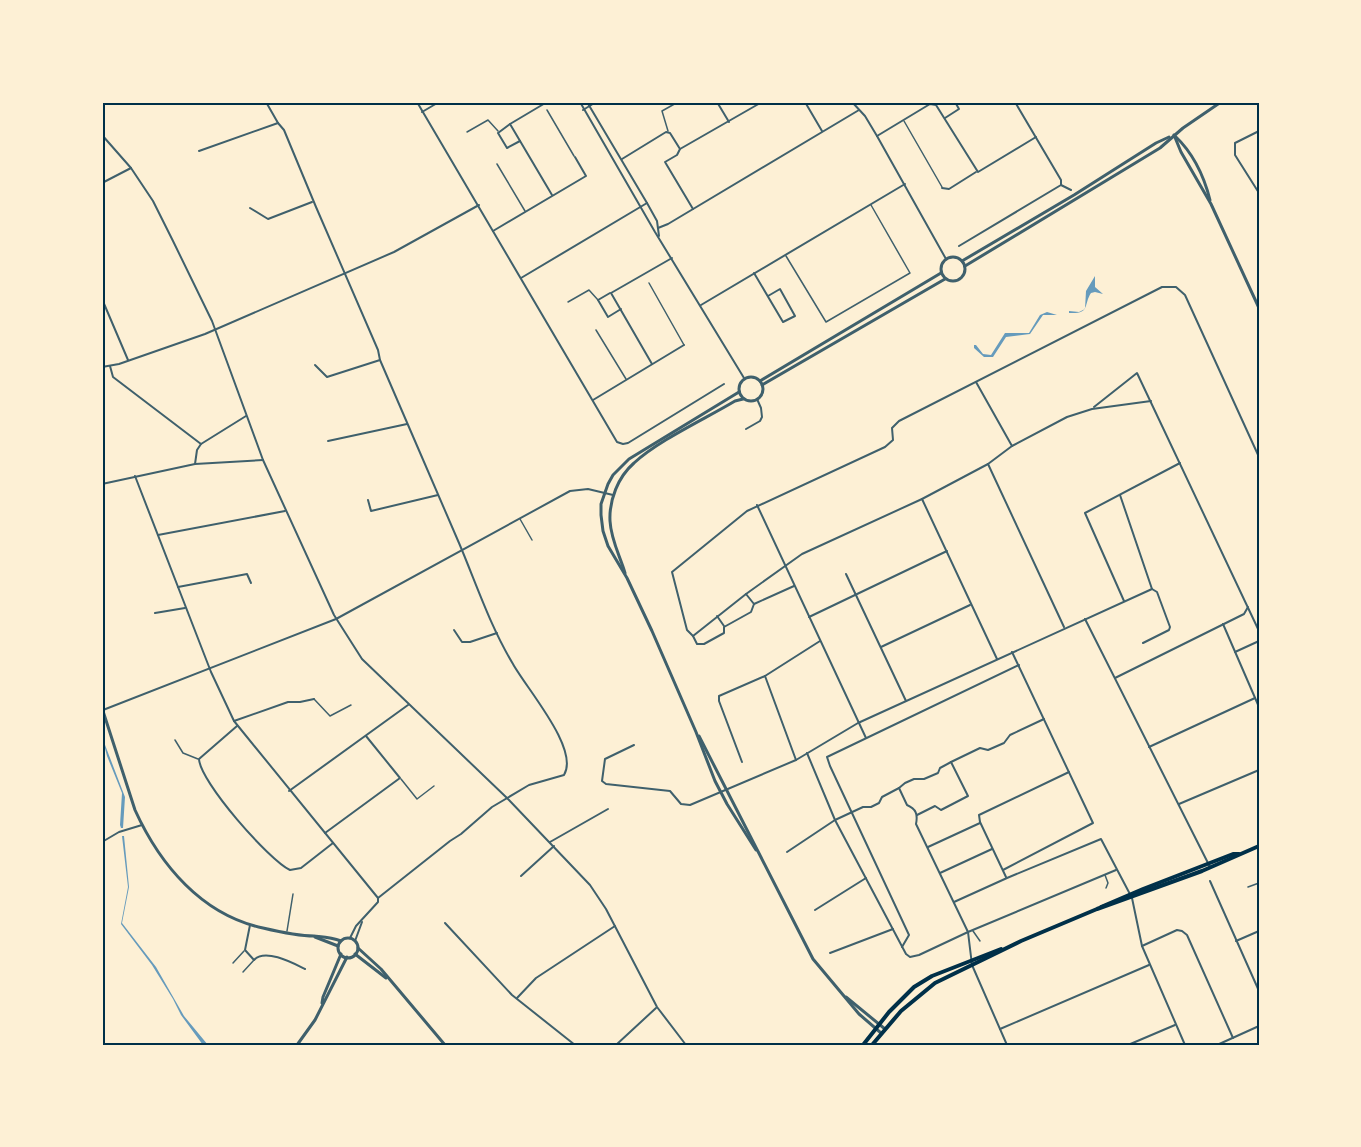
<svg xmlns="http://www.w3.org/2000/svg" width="1361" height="1147" font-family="Raleway,sans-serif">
<rect width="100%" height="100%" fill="#fdf0d5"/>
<g fill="#669bbc">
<path d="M1095,276V287L1103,294L1095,292L1091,293C1083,305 1091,314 1069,313V311L1079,312L1085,309L1086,291Z"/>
<path d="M1047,312L1057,315H1043L1030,334L1006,337L993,357H984L974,348V345H976L983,354L991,355L1005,333H1029L1040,315Z"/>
<path d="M102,737L125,797L123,828H121L120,825L122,793L107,756Z"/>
<path d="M122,836H124L129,887L122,923L156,967L184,1016L208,1045H203L181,1015L173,999L152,965L121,924L128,887Z"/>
</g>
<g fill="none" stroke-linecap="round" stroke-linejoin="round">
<g stroke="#3f606c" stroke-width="1.5">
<path d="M547,110L574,156"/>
<path d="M904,121L942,187"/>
<path d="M668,131L662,111L678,102"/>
<path d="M467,132L488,120L498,131"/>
<path d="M497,164L525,211"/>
<path d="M786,256L826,322L910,273L871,205"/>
<path d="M649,283L684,345"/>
<path d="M568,302L589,290L598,300"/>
<path d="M596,330L626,379"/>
<path d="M520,519L532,540"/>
<path d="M314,699L330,716L351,705"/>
<path d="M175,740L183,753L198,759"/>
<path d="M401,779L417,799L434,786"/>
<path d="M1105,875L1108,883L1106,888"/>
<path d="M1248,887L1259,883"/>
<path d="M287,931L293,894"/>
<path d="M973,931L980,941"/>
<path d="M233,963L244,951"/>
<path d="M243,972L254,960"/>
</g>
<g stroke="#3f606c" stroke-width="2">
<path d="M266,102L278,123L284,130L316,207L378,350L380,360C406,421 433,482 459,543C476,583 490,626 513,664C526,688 580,749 564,775L529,785L492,807L461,834L450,841L378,898V902L356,926L350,938"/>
<path d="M417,102L617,442L623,444L628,443L724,384"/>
<path d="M547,102L510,124L552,195"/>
<path d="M580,102L655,232L744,378"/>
<path d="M587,102L647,203L657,221L659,236"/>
<path d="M717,102L729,122"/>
<path d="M805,102L822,131"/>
<path d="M852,102L865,116L877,136L946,259"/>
<path d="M1015,102L1061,180V185"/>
<path d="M583,110L596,102"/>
<path d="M422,112L439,102"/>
<path d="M945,118L959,109L955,102"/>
<path d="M510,124L498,133L507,148L520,141"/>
<path d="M1259,131L1235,143V155L1259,193"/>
<path d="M102,135L131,168L153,201L173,241L212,321L263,460L334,615L362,659L507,798L590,885L606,909L657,1007L686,1045"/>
<path d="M877,136L930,104L936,105L978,172L1036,137"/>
<path d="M199,151L278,123"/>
<path d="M622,159L666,132L670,133L680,149"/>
<path d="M102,183L131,168"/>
<path d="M942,188L949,189L976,172"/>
<path d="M250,208L268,219L312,202"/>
<path d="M693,209L665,162L677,155L680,149L762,102"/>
<path d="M658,228L668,224L859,110"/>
<path d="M493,231L586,176L575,157"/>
<path d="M959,246L1061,185L1071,190"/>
<path d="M754,273L783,322L795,316L780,289L768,296"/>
<path d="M521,278L647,203"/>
<path d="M610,293L598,300L608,317L621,309"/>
<path d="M102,299L128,360"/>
<path d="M701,305L905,184"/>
<path d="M652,364L611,293L672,258"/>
<path d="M315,365L327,377L380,360"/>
<path d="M110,366L113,377L201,444"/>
<path d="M102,367L119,364L205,334L394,252L479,205"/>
<path d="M976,382L1012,446"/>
<path d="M593,400L684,345"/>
<path d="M1094,407L1137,373L1259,631"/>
<path d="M746,429L760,421L762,417L761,408L757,399"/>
<path d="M328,441L407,424"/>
<path d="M195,464L197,450L201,444L246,416"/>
<path d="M988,464L1064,627"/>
<path d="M135,476L211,672L234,721L378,898"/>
<path d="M102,484L195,464L263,460"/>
<path d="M1120,495L1152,589L1157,592L1170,627L1169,630L1143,643"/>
<path d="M922,499L997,659"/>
<path d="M368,500L371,511L438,495"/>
<path d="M757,505L866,738"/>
<path d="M158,535L285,511"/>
<path d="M846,574L906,701"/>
<path d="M794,586L754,604L751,612L724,627V633L704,644H697L693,636L746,594L802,554L922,499L988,464L1012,446L1067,417L1092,409L1151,401"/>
<path d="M178,587L247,574L251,583"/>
<path d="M746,594L754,604"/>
<path d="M1124,601L1085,513L1180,463"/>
<path d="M155,613L185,608"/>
<path d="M717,616L724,626"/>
<path d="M809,617L947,551"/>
<path d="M1085,619L1210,867"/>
<path d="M1223,624L1259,707"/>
<path d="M454,630L462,642H470L497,633"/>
<path d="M693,636L687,630L672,572L747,511L885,447L893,440L892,428L899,421L1162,287H1176L1185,295L1259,457"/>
<path d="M881,647L970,605"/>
<path d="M1235,652L1259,641"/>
<path d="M1115,678L1244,614L1248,607"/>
<path d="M103,710L336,619L570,491L588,489L613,495"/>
<path d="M234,721L288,702H300L314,699"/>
<path d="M237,726L199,759C200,782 269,860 290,870L301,868L333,843"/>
<path d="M634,745L605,759L602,781L606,784L670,791L681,804L690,805L796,760L858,723L1152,589"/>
<path d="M1149,747L1255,698"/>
<path d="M807,753L835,820L906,954L910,957L919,955L968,932L1116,870"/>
<path d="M796,760L765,676L820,641"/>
<path d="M742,762L719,701V696L765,676"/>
<path d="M899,788L907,805C916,809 918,814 916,824L968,932L972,965L1007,1045"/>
<path d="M289,791L408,705"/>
<path d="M1179,804L1259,770"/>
<path d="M917,815L935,806L941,810L968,796L951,762"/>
<path d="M980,822L979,815L1069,772"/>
<path d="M980,822L1006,877"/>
<path d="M325,833L400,778L366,736"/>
<path d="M102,842L119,832L142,825"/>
<path d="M550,842L608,809"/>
<path d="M928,847L980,823"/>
<path d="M787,852L835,820L863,807H871L879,803L882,797L899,788L905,783L914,779H924L938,773L940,768L951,762L980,748L988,750L1004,743L1010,735L1044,719"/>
<path d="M1003,870L1093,823L1012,652"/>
<path d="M940,873L992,849"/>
<path d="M521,876L554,846"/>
<path d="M1210,881L1259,991"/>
<path d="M954,902L1007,878L1101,839L1132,898L1142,946L1185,1045"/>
<path d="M815,910L866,878"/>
<path d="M445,923L512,995L575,1045"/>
<path d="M250,925L245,950L254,960C265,948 293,963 305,969"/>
<path d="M355,941L362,922"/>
<path d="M1236,941L1259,931"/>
<path d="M1142,946L1177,930L1182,931L1187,935L1233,1038"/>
<path d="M902,947L909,935L830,766L827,757L1019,665"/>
<path d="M830,953L893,929"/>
<path d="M517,998L536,978L615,926"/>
<path d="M1000,1029L1149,965"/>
<path d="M616,1045L656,1008"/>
<path d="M1128,1045L1175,1025"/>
<path d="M1217,1045L1259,1026"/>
</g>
<g stroke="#3f606c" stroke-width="3">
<path d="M1174,135L1181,152L1211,204L1259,308"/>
<path d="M1175,136C1193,153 1204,176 1210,200"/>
<circle cx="953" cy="269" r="12"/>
<path d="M962,261L1074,195L1156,143L1169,137"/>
<path d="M965,266L1160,148L1183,128L1221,102"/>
<circle cx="751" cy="389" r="12"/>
<path d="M760,381L941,273"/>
<path d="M762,385L945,279"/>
<path d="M739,392L629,459L613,475L608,484L601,504V515L603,531L608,546L627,578L652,631L696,732L715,781L727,804L756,850"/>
<path d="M625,573C620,556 611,540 610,521C609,500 618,477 634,463C659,440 705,419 735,401L743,399"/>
<path d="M102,708L135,810C160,865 202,915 263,928C280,932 298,936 314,936C324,937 331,937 341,941"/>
<path d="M699,736L813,959L859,1014L881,1033"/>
<path d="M315,937L338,946"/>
<circle cx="348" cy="948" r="10"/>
<path d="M358,948L381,969L445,1045"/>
<path d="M355,954L386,978"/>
<path d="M846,997L885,1029"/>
<path d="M322,1003L323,997L341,954"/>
<path d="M297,1045L315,1020L347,957"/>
</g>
<g stroke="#003049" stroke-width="4">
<path d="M1101,907L1143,889L1233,854H1239"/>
<path d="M863,1045L889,1012L914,987L932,976L1001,949"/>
<path d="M872,1045L901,1011L935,983L1021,941L1097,909L1202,871L1259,846"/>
</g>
</g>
<rect width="1361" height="1147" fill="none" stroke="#fdf0d5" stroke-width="207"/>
<rect x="104" y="104" width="1154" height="940" fill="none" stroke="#003049" stroke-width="2"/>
</svg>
